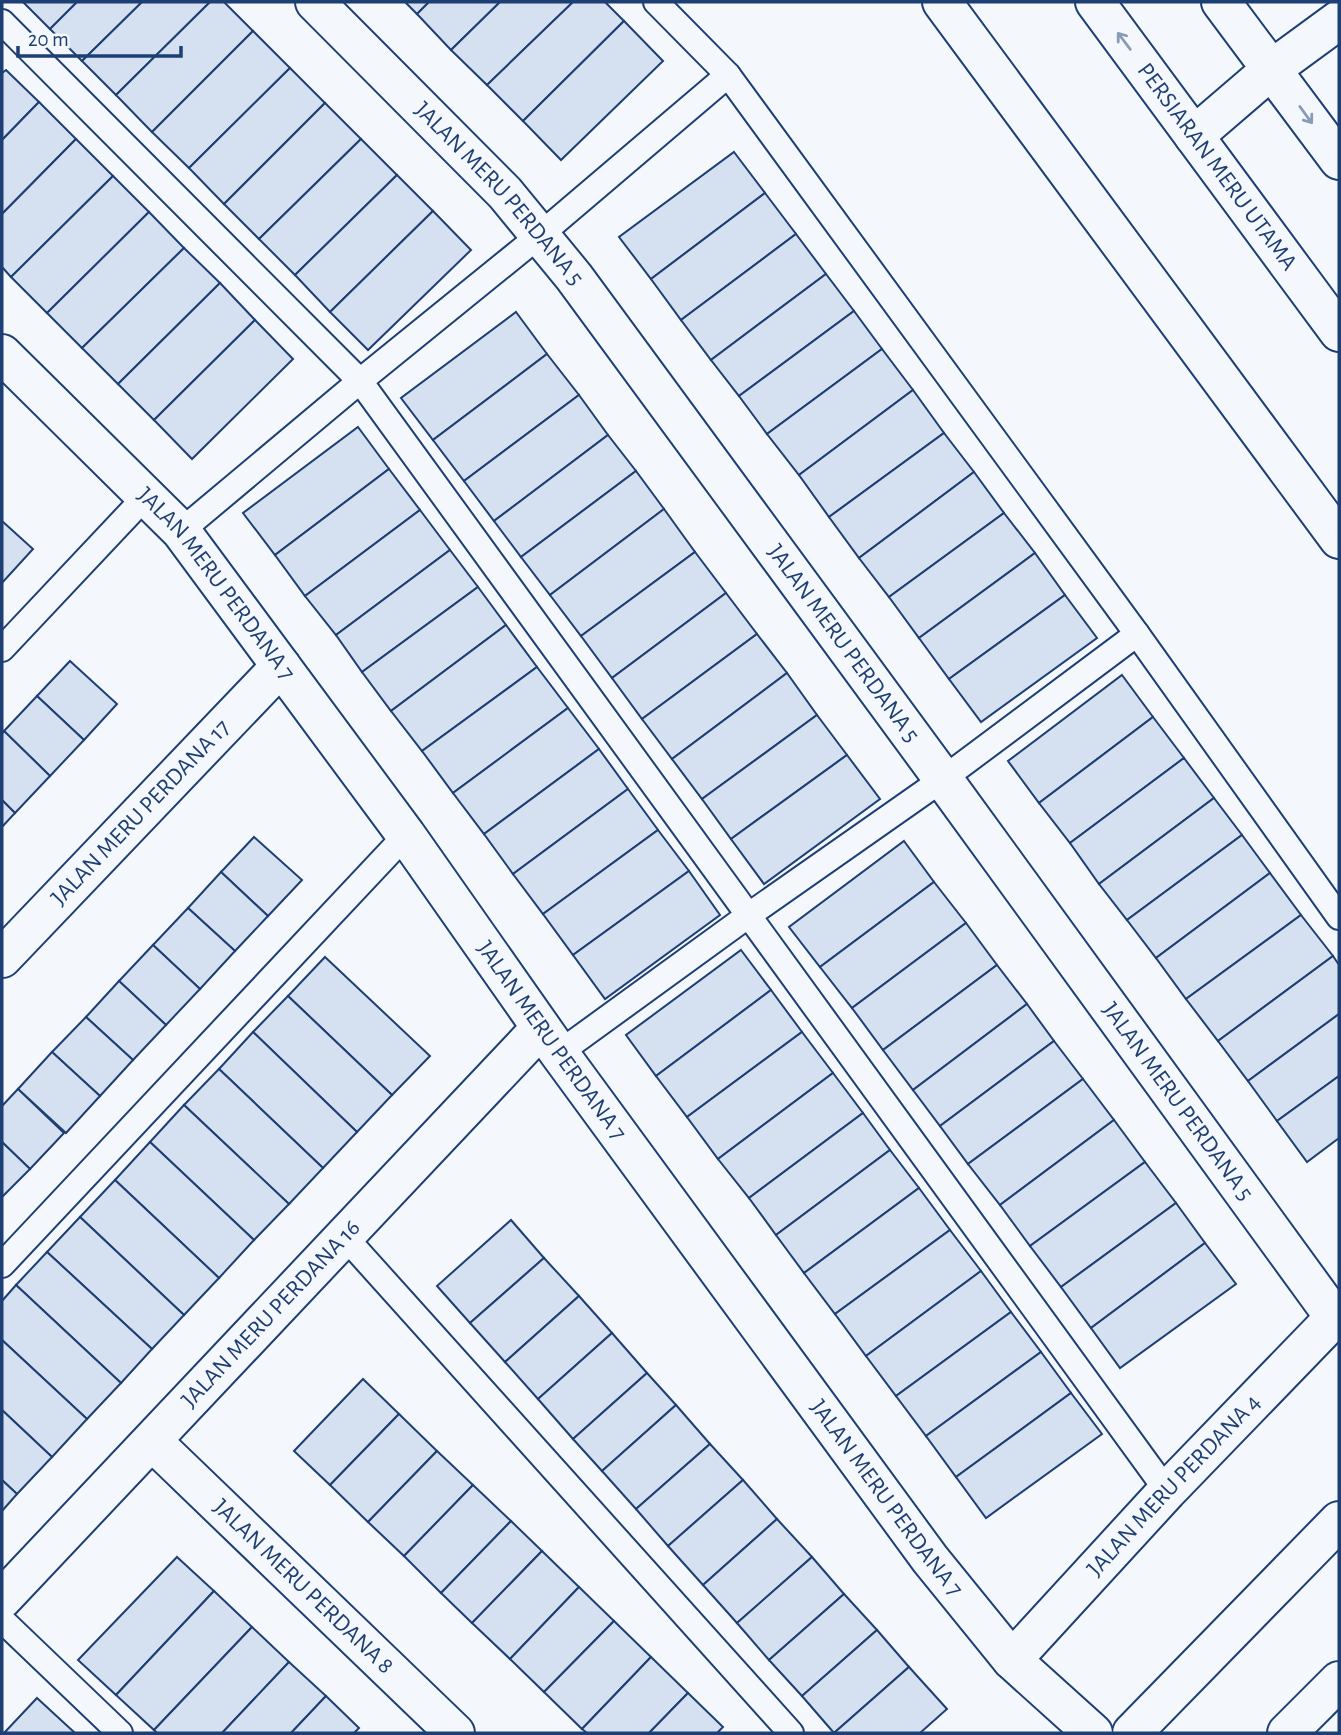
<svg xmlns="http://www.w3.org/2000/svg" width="1341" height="1735" font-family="'Alegreya Sans',sans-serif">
<rect width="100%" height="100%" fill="#f4f7fb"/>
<g fill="#d5e0f0" stroke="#1d3f73" stroke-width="2">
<path d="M23,2H77L50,29Z"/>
<path d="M77,2H142L82,61L50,29Z"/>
<path d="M142,2H210L116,95L82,61Z"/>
<path d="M210,2H224L253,31L152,132L116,95Z"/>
<path d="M405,2H429L417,14Z"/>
<path d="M429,2H500L451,50L417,14Z"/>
<path d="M500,2H573L487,85L451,50Z"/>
<path d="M573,2H605L624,21L523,121L487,85Z"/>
<path d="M624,21L663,61L561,160L523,121Z"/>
<path d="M253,31L290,68L189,168L152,132Z"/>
<path d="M290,68L325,103L224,204L189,168Z"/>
<path d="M6,70L39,102L2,140V73Z"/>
<path d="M39,102L76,139L2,214V140Z"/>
<path d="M325,103L361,139L259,239L224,204Z"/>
<path d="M76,139L113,176L11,277L2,267V214Z"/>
<path d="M361,139L397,175L295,275L259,239Z"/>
<path d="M734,152L765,193L651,279L619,237Z"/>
<path d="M397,175L433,211L330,312L295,275Z"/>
<path d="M113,176L149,212L47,313L11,277Z"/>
<path d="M765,193L796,234L681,320L651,279Z"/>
<path d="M433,211L471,250L368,350L330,312Z"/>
<path d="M149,212L184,248L82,348L47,313Z"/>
<path d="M796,234L826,274L711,360L681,320Z"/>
<path d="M184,248L220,283L118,384L82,348Z"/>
<path d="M826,274L854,311L739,396L711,360Z"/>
<path d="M220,283L255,320L154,420L118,384Z"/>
<path d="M854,311L882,349L767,434L739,396Z"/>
<path d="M516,312L547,354L433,440L401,398Z"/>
<path d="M255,320L293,359L192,459L154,420Z"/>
<path d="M882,349L913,390L799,475L767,434Z"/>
<path d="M547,354L579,395L464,481L433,440Z"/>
<path d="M913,390L944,433L829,517L799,475Z"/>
<path d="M579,395L608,435L494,521L464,481Z"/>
<path d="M358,427L389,469L275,555L243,513Z"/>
<path d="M944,433L974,472L859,558L829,517Z"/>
<path d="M608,435L636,471L521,557L494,521Z"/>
<path d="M389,469L420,510L305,596L275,555Z"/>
<path d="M636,471L664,509L550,595L521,557Z"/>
<path d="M974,472L1004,513L889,597L859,558Z"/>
<path d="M664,509L695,552L581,636L550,595Z"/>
<path d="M420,510L450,550L336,635L305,596Z"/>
<path d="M1004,513L1035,553L919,638L889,597Z"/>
<path d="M2,521L33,549L2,583Z"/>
<path d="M450,550L478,587L362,672L336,635Z"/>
<path d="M695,552L726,593L612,678L581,636Z"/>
<path d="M1035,553L1065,595L949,679L919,638Z"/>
<path d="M478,587L506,625L391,711L362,672Z"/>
<path d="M726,593L757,634L642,719L612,678Z"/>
<path d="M1065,595L1097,638L981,722L949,679Z"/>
<path d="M506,625L537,667L422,751L391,711Z"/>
<path d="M757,634L787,673L672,759L642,719Z"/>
<path d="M70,661L117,704L84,740L37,696Z"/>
<path d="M537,667L568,708L453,793L422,751Z"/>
<path d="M787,673L817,715L702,799L672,759Z"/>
<path d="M1122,675L1153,717L1039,803L1008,761Z"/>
<path d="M37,696L84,740L50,776L4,731Z"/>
<path d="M568,708L599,749L484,834L453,793Z"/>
<path d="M817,715L847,755L731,839L702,799Z"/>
<path d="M1153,717L1184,758L1070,843L1039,803Z"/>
<path d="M4,731L50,776L15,813L2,800V734Z"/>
<path d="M599,749L628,789L513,874L484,834Z"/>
<path d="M847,755L880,799L764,884L731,839Z"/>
<path d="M1184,758L1214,798L1099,884L1070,843Z"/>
<path d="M628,789L658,830L543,914L513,874Z"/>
<path d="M1214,798L1242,835L1127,920L1099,884Z"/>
<path d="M2,800L15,813L2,827Z"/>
<path d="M658,830L689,871L573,955L543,914Z"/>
<path d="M1242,835L1270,873L1156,958L1127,920Z"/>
<path d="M254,837L302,880L268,916L221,872Z"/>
<path d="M904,841L934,882L820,967L789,927Z"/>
<path d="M689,871L720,915L605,999L573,955Z"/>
<path d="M221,872L268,916L235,951L188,908Z"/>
<path d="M1270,873L1301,915L1186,999L1156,958Z"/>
<path d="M934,882L966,923L852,1008L820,967Z"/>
<path d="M188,908L235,951L200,989L153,945Z"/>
<path d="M1301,915L1333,956L1218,1041L1186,999Z"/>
<path d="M966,923L997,965L883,1050L852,1008Z"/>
<path d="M153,945L200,989L166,1025L119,981Z"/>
<path d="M741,950L771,990L656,1076L626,1035Z"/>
<path d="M1333,956L1339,965V1014L1248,1081L1218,1041Z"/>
<path d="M325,957L430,1056L392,1095L288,996Z"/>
<path d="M997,965L1027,1004L913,1090L883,1050Z"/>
<path d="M119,981L166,1025L133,1060L86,1017Z"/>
<path d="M771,990L802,1032L687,1117L656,1076Z"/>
<path d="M288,996L392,1095L357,1132L253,1032Z"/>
<path d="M1027,1004L1054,1041L940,1126L913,1090Z"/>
<path d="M1339,1014V1076L1277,1121L1248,1081Z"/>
<path d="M86,1017L133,1060L100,1096L52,1052Z"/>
<path d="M253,1032L357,1132L323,1168L219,1069Z"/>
<path d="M802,1032L833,1073L718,1159L687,1117Z"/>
<path d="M1054,1041L1083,1079L968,1164L940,1126Z"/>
<path d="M52,1052L100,1096L66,1133L18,1089Z"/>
<path d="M219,1069L323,1168L289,1204L184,1105Z"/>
<path d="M833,1073L863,1113L749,1198L718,1159Z"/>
<path d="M1339,1076V1138L1307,1162L1277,1121Z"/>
<path d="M1083,1079L1114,1120L1000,1205L968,1164Z"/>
<path d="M18,1089L64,1133L30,1169L2,1142V1106Z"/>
<path d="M184,1105L289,1204L254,1240L150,1142Z"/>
<path d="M863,1113L890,1150L776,1235L749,1198Z"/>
<path d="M1114,1120L1145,1162L1030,1246L1000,1205Z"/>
<path d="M2,1142L30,1169L2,1197Z"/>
<path d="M150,1142L254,1240L219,1278L115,1180Z"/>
<path d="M890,1150L919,1188L804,1273L776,1235Z"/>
<path d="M1145,1162L1176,1203L1061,1287L1030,1246Z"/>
<path d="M115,1180L219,1278L184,1315L80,1217Z"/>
<path d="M919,1188L950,1230L835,1314L804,1273Z"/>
<path d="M1176,1203L1205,1243L1091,1328L1061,1287Z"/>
<path d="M80,1217L184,1315L152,1349L47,1252Z"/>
<path d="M511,1220L544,1258L470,1323L437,1286Z"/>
<path d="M950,1230L981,1271L866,1356L835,1314Z"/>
<path d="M1205,1243L1236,1284L1120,1368L1091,1328Z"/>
<path d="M47,1252L152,1349L121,1383L16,1285Z"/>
<path d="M544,1258L579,1296L505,1362L470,1323Z"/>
<path d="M981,1271L1011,1312L896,1396L866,1356Z"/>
<path d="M16,1285L121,1383L87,1419L2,1340V1301Z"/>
<path d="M579,1296L612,1333L538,1399L505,1362Z"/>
<path d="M1011,1312L1041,1352L926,1436L896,1396Z"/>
<path d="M612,1333L647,1373L573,1439L538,1399Z"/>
<path d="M2,1340L87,1419L52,1457L2,1410Z"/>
<path d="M1041,1352L1071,1393L956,1477L926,1436Z"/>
<path d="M647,1373L676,1405L602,1471L573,1439Z"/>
<path d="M363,1379L399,1414L330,1485L294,1451Z"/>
<path d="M1071,1393L1102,1434L986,1518L956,1477Z"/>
<path d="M676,1405L710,1444L636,1509L602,1471Z"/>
<path d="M2,1410L52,1457L17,1494L2,1480Z"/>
<path d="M399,1414L437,1451L368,1522L330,1485Z"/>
<path d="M710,1444L743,1480L668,1546L636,1509Z"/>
<path d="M437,1451L473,1485L404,1556L368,1522Z"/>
<path d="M2,1480L17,1494L2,1511Z"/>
<path d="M743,1480L777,1519L703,1585L668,1546Z"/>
<path d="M473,1485L511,1521L441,1593L404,1556Z"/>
<path d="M777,1519L812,1557L737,1623L703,1585Z"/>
<path d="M511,1521L542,1551L472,1623L441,1593Z"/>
<path d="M542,1551L579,1587L510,1659L472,1623Z"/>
<path d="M177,1557L214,1591L116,1695L78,1660Z"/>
<path d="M812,1557L844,1594L769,1660L737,1623Z"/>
<path d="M579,1587L614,1621L544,1692L510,1659Z"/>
<path d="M214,1591L252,1627L154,1730L116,1695Z"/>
<path d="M844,1594L877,1630L802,1696L769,1660Z"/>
<path d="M614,1621L651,1657L582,1729L544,1692Z"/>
<path d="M252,1627L289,1662L222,1733H157L154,1730Z"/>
<path d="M877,1630L909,1667L834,1733L802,1696Z"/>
<path d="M651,1657L688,1693L649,1733H587L582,1729Z"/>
<path d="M289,1662L326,1696L291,1733H222Z"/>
<path d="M909,1667L947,1709L920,1733H834Z"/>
<path d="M688,1693L723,1727L717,1733H649Z"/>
<path d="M326,1696L359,1728L354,1733H291Z"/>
<path d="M37,1698L75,1733H4Z"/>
</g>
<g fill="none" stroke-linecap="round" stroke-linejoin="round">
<defs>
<g id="lane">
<path d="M656,2L728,75L1137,634L1339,917"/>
<path d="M2,22L360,381L1167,1491"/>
<path d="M181,531L360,381L540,235L728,75"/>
<path d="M2,649L147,495"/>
<path d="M559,1053L749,915L943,779L1137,634"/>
<path d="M345,1237L791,1733"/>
<path d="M2,1265L406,835"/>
<path d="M2,1620L120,1733"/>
</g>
<g id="street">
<path id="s1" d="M315,2L505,193L574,277L943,779L1335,1318"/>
<path d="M942,2L1339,539"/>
<path d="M1194,136L1272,69L1339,20"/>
<path id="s2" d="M2,354L181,531L406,835L559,1053L930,1559L1012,1660L1093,1733"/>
<path id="s3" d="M2,958L281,666"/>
<path id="s4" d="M152,1441L455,1733"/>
<path id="s5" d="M2,1599L541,1028"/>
<path id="s6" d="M1012,1660L1167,1491L1339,1313"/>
<path d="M1132,1733L1339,1521"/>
<path d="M1287,1733L1339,1681"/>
</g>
<g id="secondary">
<path id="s7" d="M1095,2L1339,332"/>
<path d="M1221,2L1339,160"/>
</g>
</defs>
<use href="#lane" stroke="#1d3f73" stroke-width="28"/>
<use href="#street" stroke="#1d3f73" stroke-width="42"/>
<use href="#secondary" stroke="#1d3f73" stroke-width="42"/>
<use href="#lane" stroke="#f4f7fb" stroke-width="24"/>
<use href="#street" stroke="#f4f7fb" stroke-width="38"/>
<use href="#secondary" stroke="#f4f7fb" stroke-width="38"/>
</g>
<defs><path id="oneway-shaft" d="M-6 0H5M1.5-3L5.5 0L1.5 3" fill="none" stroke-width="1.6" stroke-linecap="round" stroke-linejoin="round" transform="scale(1.75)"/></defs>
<g stroke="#889bb7">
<use href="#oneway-shaft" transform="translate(1124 41) rotate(-127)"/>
<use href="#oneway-shaft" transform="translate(1306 115) rotate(54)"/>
</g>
<g text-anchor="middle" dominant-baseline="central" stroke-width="5" stroke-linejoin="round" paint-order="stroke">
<g font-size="24" fill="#1d3f73" stroke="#f4f7fb">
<text stroke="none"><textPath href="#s7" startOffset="205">PERSIARAN MERU UTAMA</textPath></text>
<text stroke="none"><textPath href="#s1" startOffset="266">JALAN MERU PERDANA 5</textPath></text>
<text stroke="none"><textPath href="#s2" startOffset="315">JALAN MERU PERDANA 7</textPath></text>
<text stroke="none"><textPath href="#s1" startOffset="833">JALAN MERU PERDANA 5</textPath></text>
<text stroke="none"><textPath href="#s3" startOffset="201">JALAN MERU PERDANA 17</textPath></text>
<text stroke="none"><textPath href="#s2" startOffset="882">JALAN MERU PERDANA 7</textPath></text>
<text stroke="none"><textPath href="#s1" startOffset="1400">JALAN MERU PERDANA 5</textPath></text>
<text stroke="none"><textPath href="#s5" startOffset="392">JALAN MERU PERDANA 16</textPath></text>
<text stroke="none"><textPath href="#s6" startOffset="238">JALAN MERU PERDANA 4</textPath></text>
<text stroke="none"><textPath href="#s2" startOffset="1449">JALAN MERU PERDANA 7</textPath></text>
<text stroke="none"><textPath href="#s4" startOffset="210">JALAN MERU PERDANA 8</textPath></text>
</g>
</g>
<rect width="1341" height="1735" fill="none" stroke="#1d3f73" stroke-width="7"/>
<path d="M18 46v10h163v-10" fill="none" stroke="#1d3f73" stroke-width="3.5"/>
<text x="28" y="46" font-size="21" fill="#1d3f73" stroke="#f4f7fb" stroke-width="5" paint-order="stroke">20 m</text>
</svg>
